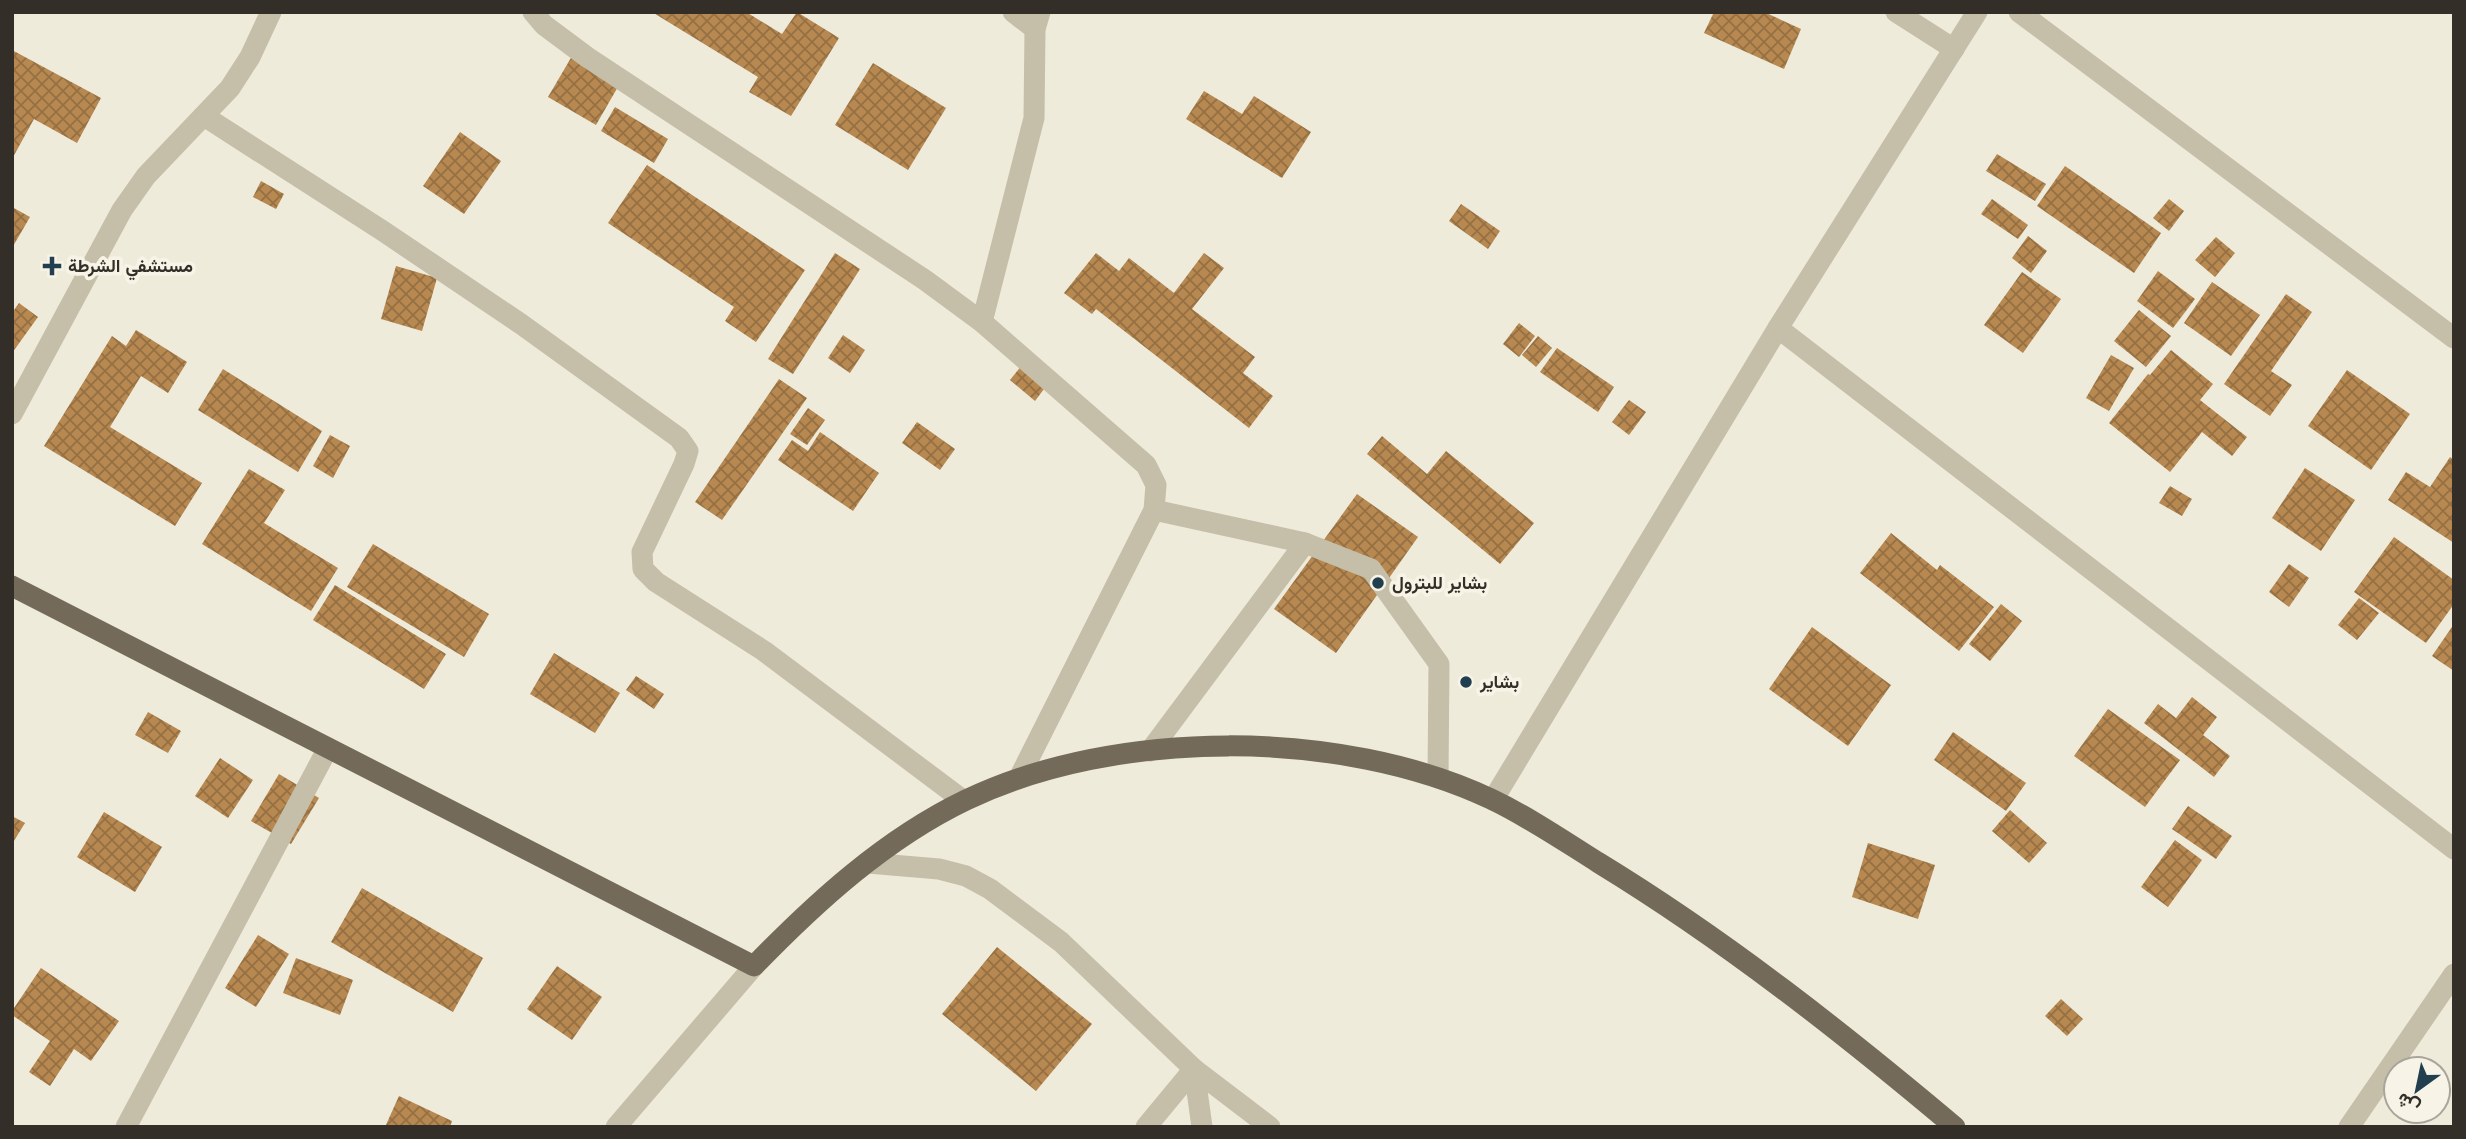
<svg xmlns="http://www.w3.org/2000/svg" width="2466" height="1139" font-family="Montserrat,Vazirmatn,sans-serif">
<defs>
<pattern id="building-cross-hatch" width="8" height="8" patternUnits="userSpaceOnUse" patternTransform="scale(1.75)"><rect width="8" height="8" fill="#b78850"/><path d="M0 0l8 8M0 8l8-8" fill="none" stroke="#957042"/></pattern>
</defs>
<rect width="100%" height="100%" fill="#eeebdb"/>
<g fill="url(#building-cross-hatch)">
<path d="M652,12H746L782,34L797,12L839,38L791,116L749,92L758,77Z"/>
<path d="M1714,12H1764L1801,29L1784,69L1704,33Z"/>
<path d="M12,50L101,98L77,143L34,119L12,159Z"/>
<path d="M575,51L623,78L596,125L548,97Z"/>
<path d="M873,63L946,108L908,170L835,125Z"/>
<path d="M1204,91L1242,114L1254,96L1311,132L1282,178L1186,119Z"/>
<path d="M615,107L668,139L654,163L601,131Z"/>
<path d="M460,132L501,161L464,214L423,186Z"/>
<path d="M1997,154L2046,184L2035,201L1986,171Z"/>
<path d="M647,165L805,270L756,342L725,321L734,307L608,223Z"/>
<path d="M2065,166L2161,233L2134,273L2037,206Z"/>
<path d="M261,181L284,194L276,209L253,197Z"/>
<path d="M1992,199L2028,225L2018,239L1981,214Z"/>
<path d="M2169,199L2184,211L2169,231L2153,218Z"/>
<path d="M1461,204L1500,231L1488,249L1449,221Z"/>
<path d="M12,207L30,217L12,248Z"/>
<path d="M2028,236L2047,251L2031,273L2012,258Z"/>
<path d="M2216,237L2235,253L2215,277L2195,260Z"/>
<path d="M835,253L860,269L793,374L768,359Z"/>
<path d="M1096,253L1119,271L1129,258L1174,293L1204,253L1224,268L1192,309L1255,357L1243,373L1273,396L1249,428L1096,309L1092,314L1064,293Z"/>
<path d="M396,266L437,278L422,331L381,319Z"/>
<path d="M2158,271L2195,299L2173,328L2137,301Z"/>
<path d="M2022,272L2061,299L2023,353L1984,325Z"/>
<path d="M2212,282L2260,315L2231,356L2184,323Z"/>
<path d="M2286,294L2312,312L2271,371L2292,385L2270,416L2224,384Z"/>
<path d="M19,303L38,317L12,353V313Z"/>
<path d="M2139,310L2171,336L2146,367L2114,341Z"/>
<path d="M1519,323L1535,336L1519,357L1503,344Z"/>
<path d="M136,330L187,362L168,393L141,376L110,427L202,483L175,526L44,446L112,336L126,346Z"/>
<path d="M843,335L865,350L850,373L828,358Z"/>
<path d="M1538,336L1552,348L1536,367L1522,355Z"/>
<path d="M1557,348L1614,387L1598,412L1540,372Z"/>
<path d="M2171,350L2213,384L2200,400L2247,437L2232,456L2202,432L2170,472L2109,423L2148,374L2150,375Z"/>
<path d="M2111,355L2134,368L2109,411L2086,398Z"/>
<path d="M1022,365L1047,385L1035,401L1010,380Z"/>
<path d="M223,369L322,431L298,472L198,410Z"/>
<path d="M2347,370L2410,414L2371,470L2308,426Z"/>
<path d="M779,379L807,398L722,520L695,502Z"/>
<path d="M1629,400L1646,412L1629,435L1612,422Z"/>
<path d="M808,408L825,420L807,445L790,434Z"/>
<path d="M917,422L955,449L940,470L902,443Z"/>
<path d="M820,432L879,473L853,511L778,460L792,440L808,451Z"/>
<path d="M330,435L350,446L333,478L313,466Z"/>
<path d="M1382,436L1427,474L1446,451L1534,523L1500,564L1367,454Z"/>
<path d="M2450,457L2454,460V543L2388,500L2406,472L2430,487Z"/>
<path d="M2305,468L2355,500L2321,551L2272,518Z"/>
<path d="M249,469L285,490L264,523L338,568L311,611L202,544Z"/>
<path d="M2170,486L2192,499L2182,516L2159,503Z"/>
<path d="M1357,494L1418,537L1336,653L1274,609Z"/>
<path d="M1891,533L1937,570L1940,565L1994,607L1959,651L1860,573Z"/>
<path d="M2394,537L2454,580V604L2426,643L2354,592Z"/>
<path d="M373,544L489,614L464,657L347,587Z"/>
<path d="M2289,564L2309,578L2289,607L2269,592Z"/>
<path d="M335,585L446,654L424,689L313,620Z"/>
<path d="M2359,598L2379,613L2357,640L2338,625Z"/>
<path d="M2001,604L2022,621L1990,661L1969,644Z"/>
<path d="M2454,624V671L2432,656Z"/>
<path d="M1812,627L1891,685L1848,746L1769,689Z"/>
<path d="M554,653L620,693L595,733L530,694Z"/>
<path d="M636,676L664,694L654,709L626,690Z"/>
<path d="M2192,697L2217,717L2203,735L2230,756L2214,777L2144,723L2158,704L2176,718Z"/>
<path d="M2108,709L2180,760L2145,807L2074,756Z"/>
<path d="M148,712L181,731L168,753L135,735Z"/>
<path d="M1953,732L2026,783L2006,811L1934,760Z"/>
<path d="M220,758L253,780L228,818L195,796Z"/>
<path d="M279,774L319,798L291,844L251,821Z"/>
<path d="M2188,806L2232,836L2216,859L2172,829Z"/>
<path d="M2010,810L2047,843L2029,863L1992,831Z"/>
<path d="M104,812L162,847L135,892L77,857Z"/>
<path d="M12,816L25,823L12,844Z"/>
<path d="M2175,840L2202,860L2168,907L2141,887Z"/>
<path d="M1868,843L1935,865L1918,919L1852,897Z"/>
<path d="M362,888L483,958L453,1012L331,942Z"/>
<path d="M258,935L289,954L256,1007L225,988Z"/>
<path d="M997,947L1092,1024L1036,1091L942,1014Z"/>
<path d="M296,958L353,980L340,1015L283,993Z"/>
<path d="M557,966L602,997L572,1040L527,1009Z"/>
<path d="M41,968L119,1021L91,1061L74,1049L50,1086L29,1072L50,1041L12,1015V1011Z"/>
<path d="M2061,999L2083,1019L2067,1036L2045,1016Z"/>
<path d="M399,1096L452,1121L450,1127H385Z"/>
</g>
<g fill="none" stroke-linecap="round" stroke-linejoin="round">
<g stroke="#c5bea9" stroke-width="21">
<path d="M533,12L544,25L587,57L925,280L982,322L1146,465L1156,485L1154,510L1020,776"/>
<path d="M1013,12L1035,29"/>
<path d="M1896,12L1954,49"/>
<path d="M2019,12L2454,338"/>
<path d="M204,116L383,231L521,324L679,438L688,451L684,464L642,552L643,569L656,582L764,651L964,801"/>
<path d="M982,322L1034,118L1035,29L1040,12"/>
<path d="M1778,328L2454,849"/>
<path d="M12,414L122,210L146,176L230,88L250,57L271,12"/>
<path d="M1154,510L1305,543"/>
<path d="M1150,751L1305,543L1371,569L1439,664L1438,777"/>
<path d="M1493,800L1778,328L1977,12"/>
<path d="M868,863L939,869L966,876L990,889L1061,942L1194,1069L1270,1127"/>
<path d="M1194,1069L1202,1127"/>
<path d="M126,1127L328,748"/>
<path d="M616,1127L754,966"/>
<path d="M1146,1127L1194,1069"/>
<path d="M2349,1127L2454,974"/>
</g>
<path stroke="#736a5a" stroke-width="21" d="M12,586L754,966C816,902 885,839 966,800C1116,728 1341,728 1491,799C1529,817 1564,841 1599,863C1725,940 1842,1032 1955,1127"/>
</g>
<g fill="#223f4f" stroke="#f7f4e7" stroke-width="2.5">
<path d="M48.5 255.5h7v7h7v7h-7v7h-7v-7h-7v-7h7z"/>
<circle cx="1378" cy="583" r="7"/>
<circle cx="1466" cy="682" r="7"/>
</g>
<g text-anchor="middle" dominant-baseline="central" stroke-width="7" stroke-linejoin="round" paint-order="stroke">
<g font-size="18" font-weight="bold" fill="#332e28" stroke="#f7f4e7" text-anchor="start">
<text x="68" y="266">مستشفي الشرطة</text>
<text x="1392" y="583">بشاير للبترول</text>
<text x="1480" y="682">بشاير</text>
</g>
</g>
<rect width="2466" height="1139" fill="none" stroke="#332e28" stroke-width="28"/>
<g transform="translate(2417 1090) rotate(213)"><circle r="33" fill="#f7f4e7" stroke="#a9a59b" stroke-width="2"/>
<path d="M0-5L12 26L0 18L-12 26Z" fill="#223f4f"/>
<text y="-10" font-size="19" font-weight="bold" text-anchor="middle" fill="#332e28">ش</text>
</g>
</svg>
